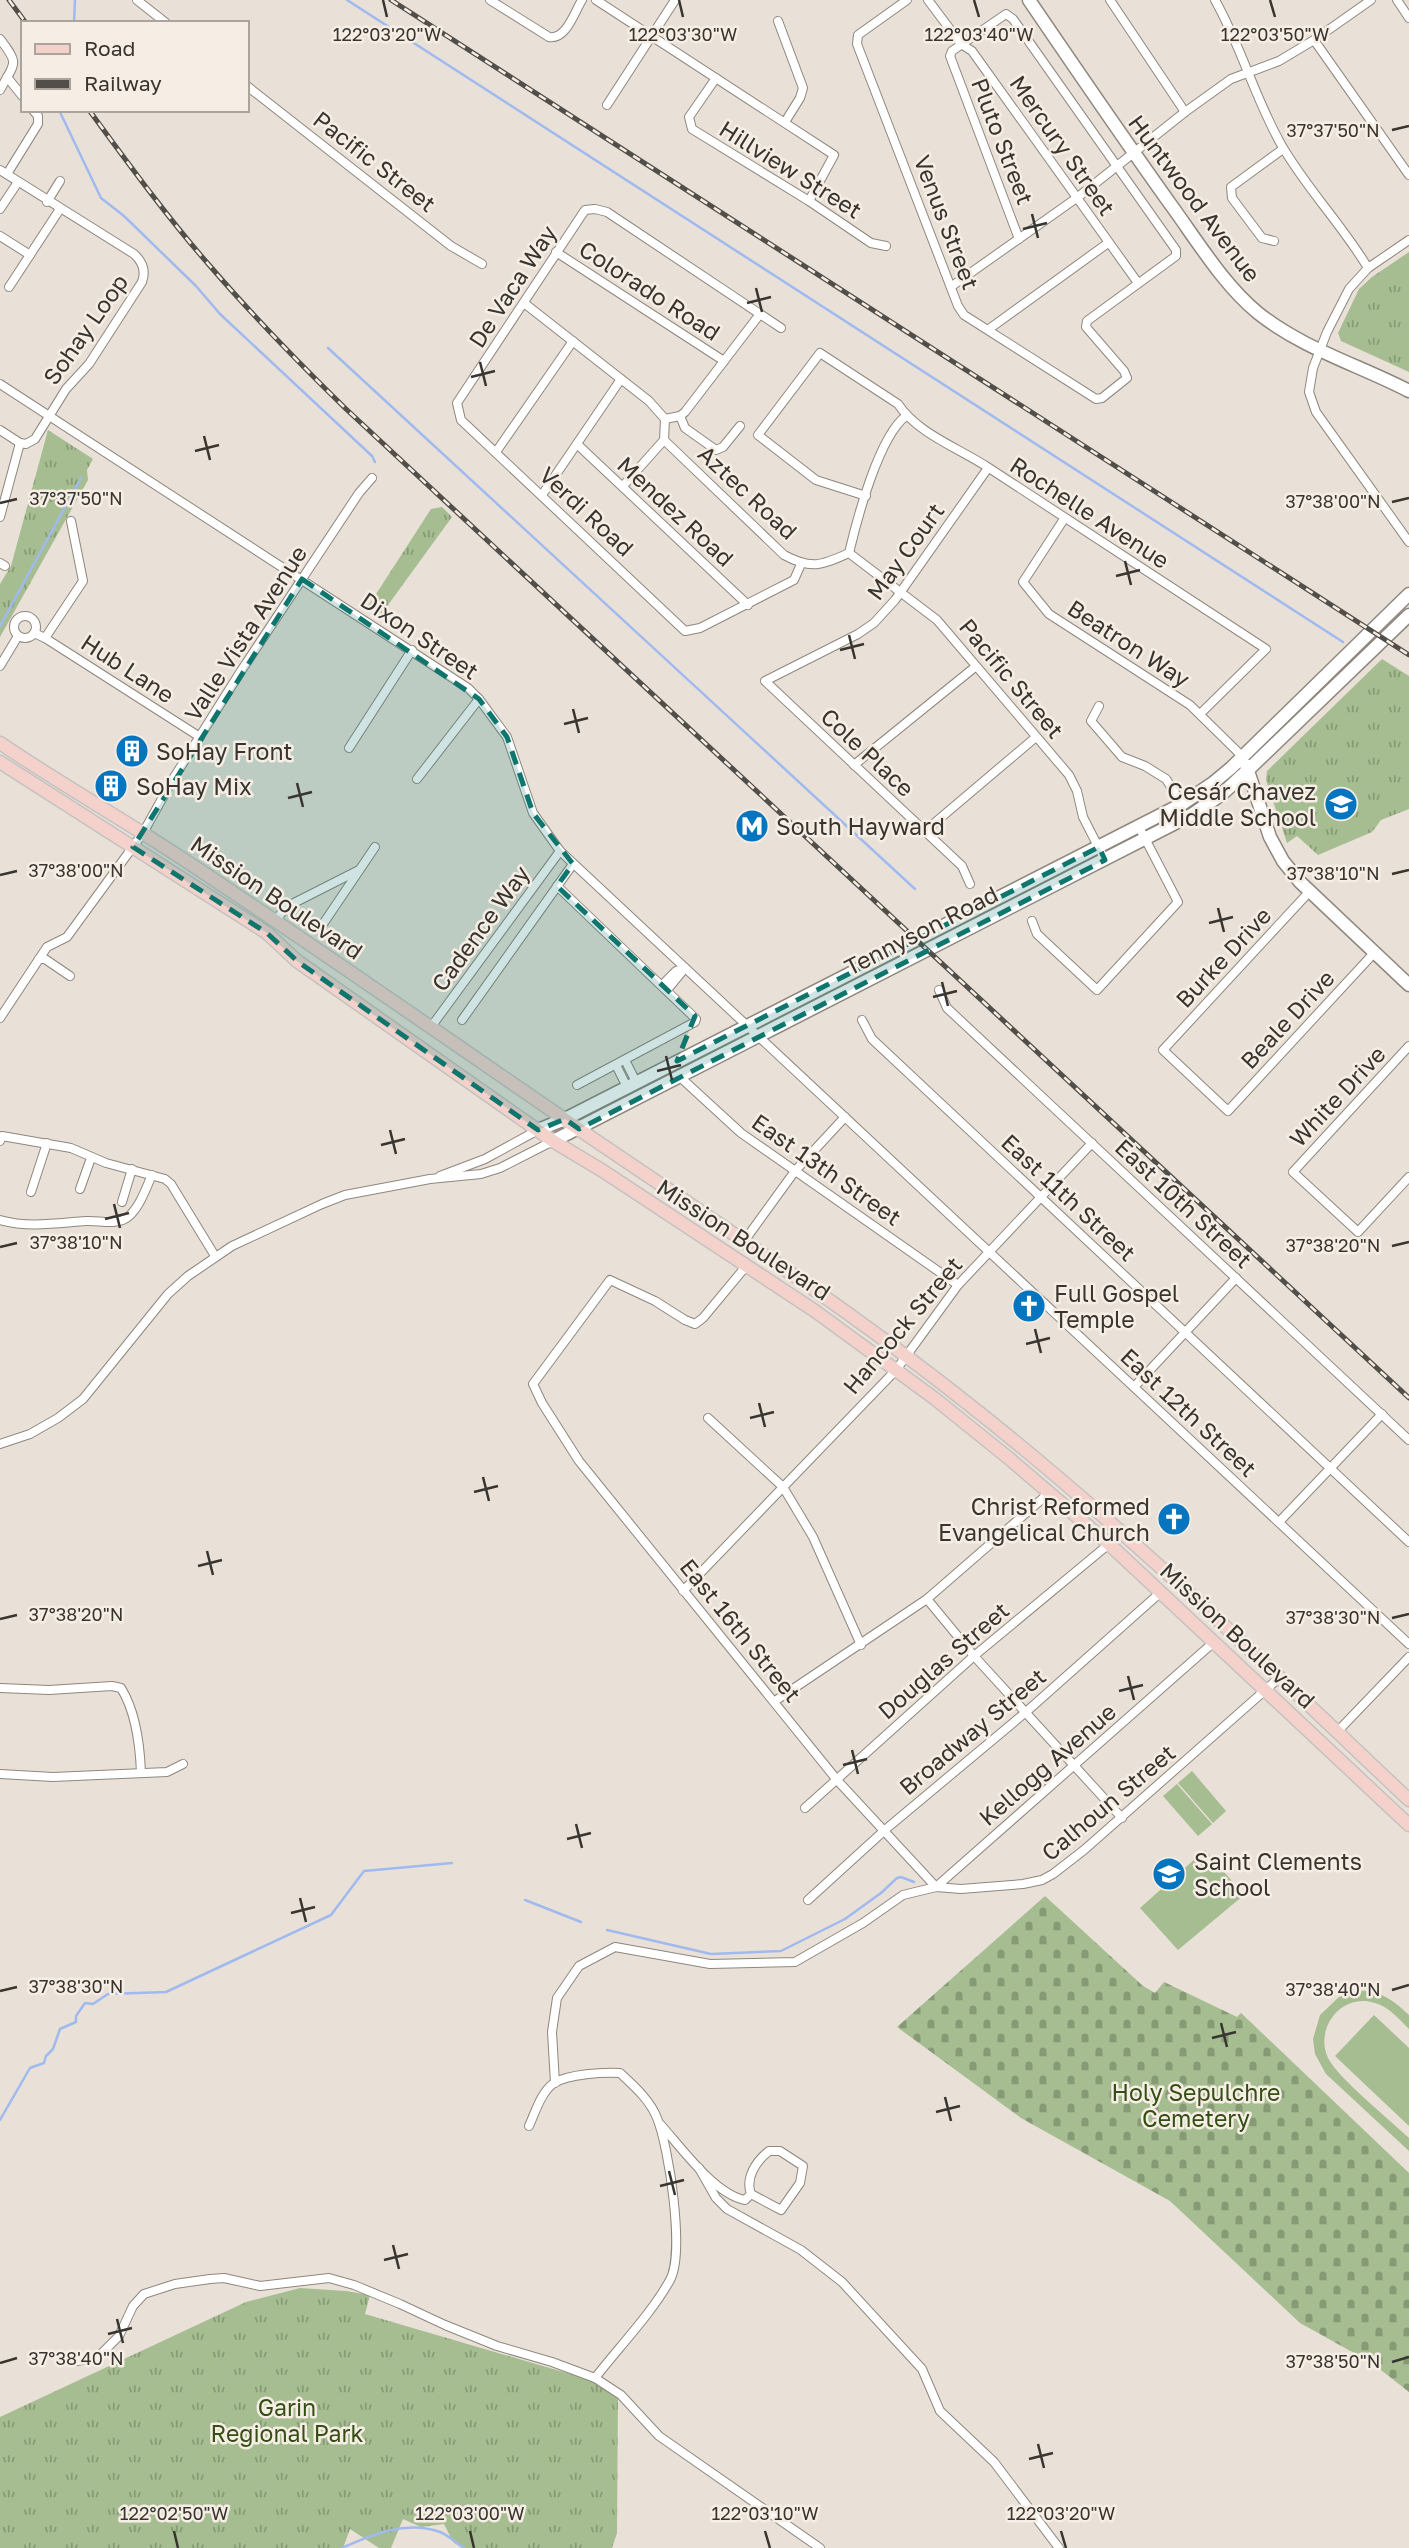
<svg xmlns="http://www.w3.org/2000/svg" width="1409" height="2548" font-family="'Golos Text',sans-serif">
<defs>
<pattern id="grass-tufts" width="24" height="20" patternUnits="userSpaceOnUse" patternTransform="scale(1.75)"><rect width="24" height="20" fill="#a5bd90"/><path d="M3 7l-1-3M5 7V3M7 7l1-3M15 17l-1-3M17 17v-4M19 17l1-3" fill="none" stroke="#879a76"/></pattern>
<pattern id="cemetery-stones" width="16" height="16" patternUnits="userSpaceOnUse" patternTransform="scale(1.75)"><rect width="16" height="16" fill="#a5bd90"/><path d="M2 7V4a2 2 0 0 1 4 0v3zM10 15v-3a2 2 0 0 1 4 0v3z" fill="#879a76"/></pattern>
</defs>
<rect width="100%" height="100%" fill="#e9e1d7"/>
<g fill="url(#grass-tufts)">
<path d="M1409,252V372L1341,341L1338,333L1359,289L1372,277Z"/>
<path d="M48,430L93,459L87,470L88,480L0,637V584L11,566Z"/>
<path d="M442,507L452,517L380,616L367,608L431,509Z"/>
<path d="M1382,659L1409,676V809L1381,820L1372,832L1318,855L1297,836L1287,843L1266,780L1267,771Z"/>
<path d="M300,2288L346,2291L370,2295L365,2314L618,2388L617,2533L612,2548H462L453,2542L444,2524L421,2527L403,2519L391,2548H379L350,2529L343,2548H0V2417L246,2302Z"/>
</g>
<path fill="url(#cemetery-stones)" d="M1045,1896L1143,1986L1155,1993L1164,1982L1237,2017L1241,2013L1409,2173V2392L1372,2363L1300,2323L1170,2201L1021,2118L897,2027Z"/>
<g fill="#a5bd90">
<path d="M1192,1771L1226,1811L1213,1823L1178,1783Z"/>
<path d="M1177,1784L1212,1824L1198,1836L1163,1796Z"/>
<path d="M1205,1850L1244,1895L1178,1950L1140,1908Z"/>
<path d="M1356,1991C1379,1989 1393,2000 1409,2015V2029C1399,2019 1389,2007 1375,2003C1342,1992 1314,2028 1328,2058C1337,2077 1391,2121 1409,2138V2151L1326,2074L1315,2054L1313,2039L1320,2015L1339,1997Z"/>
<path d="M1374,2015L1409,2048V2126L1335,2056Z"/>
</g>
<g fill="none" stroke-linecap="round" stroke-linejoin="round">
<g stroke="#a0baef" stroke-width="2.5">
<path d="M347,0L1343,642"/>
<path d="M74,22L75,0"/>
<path d="M59,110L101,198L124,216L196,286L220,314L372,456L375,462"/>
<path d="M328,348L915,889"/>
<path d="M0,626L81,478"/>
<path d="M525,1900L581,1922"/>
<path d="M607,1930L711,1954L781,1951L845,1919L881,1893L897,1878L901,1877L914,1882"/>
<path d="M0,2120L30,2068L44,2063L46,2056L53,2049L60,2029L76,2022V2016L85,2003L93,2004L108,1994L166,1992L331,1915L364,1871L452,1863"/>
<path d="M342,2548C373,2534 406,2520 440,2532C448,2535 456,2543 464,2548"/>
</g>
<defs>
<g id="street">
<path d="M137,0L166,23"/>
<path d="M490,0L549,37C566,40 574,13 582,0"/>
<path d="M596,0L834,155L809,201"/>
<path d="M907,0L858,35L857,44L958,306L964,315L1096,399L1102,398L1127,378L1124,371L1086,327L1087,321L1176,256V250L1013,19L1006,14L952,51L950,56L1019,239"/>
<path d="M928,0L961,44L972,51L1138,283"/>
<path d="M1110,0L1185,112"/>
<path d="M1215,0C1242,48 1255,99 1282,146C1307,189 1343,226 1368,268"/>
<path d="M1397,0L1409,18"/>
<path d="M778,21L803,88L800,98L785,122"/>
<path d="M0,39C20,65 15,62 0,90"/>
<path d="M1314,40L1409,175"/>
<path d="M7,77L23,97"/>
<path d="M716,78L689,117L692,129L809,201L871,243L886,246"/>
<path d="M247,86L451,246L482,264"/>
<path d="M607,105L675,0"/>
<path d="M0,170L134,254C143,262 146,271 142,282L89,364L66,389L35,439L26,444L20,443"/>
<path d="M7,174L38,124V116L33,110"/>
<path d="M47,202L60,181"/>
<path d="M0,209L18,182"/>
<path d="M0,236L30,255"/>
<path d="M1409,240L1368,268L1349,289L1327,332L1313,368L1309,392L1316,412L1409,542"/>
<path d="M1274,241L1262,238L1232,198L1231,187L1283,149"/>
<path d="M556,252L724,361"/>
<path d="M952,286L1078,197L1185,112L1231,79L1279,61L1314,40L1371,0"/>
<path d="M9,287L60,209"/>
<path d="M524,303L649,401L665,419"/>
<path d="M781,328L607,212L595,209L585,210L457,403L461,420L685,631L700,628L794,580L801,564"/>
<path d="M989,329L1108,243"/>
<path d="M0,384L468,688L479,699L507,737L533,813L560,851L1409,1644"/>
<path d="M680,416L685,428L716,450L723,447L740,426"/>
<path d="M0,430L20,443"/>
<path d="M664,440L784,555C812,570 822,565 849,553"/>
<path d="M578,445L748,605"/>
<path d="M496,452L573,341"/>
<path d="M623,486L664,440L665,419L680,416L685,412L760,314"/>
<path d="M542,495L621,379"/>
<path d="M866,496L816,480L758,435L820,353L898,404C918,434 959,448 989,468C1081,528 1173,589 1266,649L1200,714"/>
<path d="M0,517L20,443"/>
<path d="M1064,519L1023,582L1049,614L1190,705L1243,757"/>
<path d="M849,553L937,620L1069,775L1077,791L1083,817L1105,860"/>
<path d="M849,553C857,519 879,436 906,416"/>
<path d="M0,563L5,566"/>
<circle cx="25" cy="627" r="11"/>
<path d="M34,633L45,638L200,737"/>
<path d="M45,638L83,581L71,521"/>
<path d="M0,666L18,636"/>
<path d="M1099,706L1091,721L1122,757L1145,766L1166,779L1182,804"/>
<path d="M349,748L412,650"/>
<path d="M854,765L975,667"/>
<path d="M417,779L479,699"/>
<path d="M925,831L1036,737"/>
<path d="M970,884L962,866L765,681L858,634L874,623L895,600L988,468"/>
<path d="M557,886L696,1019L695,1022L577,1085"/>
<path d="M1310,891L1163,1050L1228,1111L1374,953"/>
<path d="M276,920L286,907L359,870"/>
<path d="M1032,921L1037,934L1097,990L1178,902L1139,827"/>
<path d="M321,927L375,847"/>
<path d="M39,959H45L70,976"/>
<path d="M662,985L676,971L685,968"/>
<path d="M667,990L685,968"/>
<path d="M939,990L947,1008L1409,1440"/>
<path d="M0,1018L47,947L67,937L143,833L173,779L241,671L359,493L372,478"/>
<path d="M462,1020L573,864"/>
<path d="M862,1020L872,1039L1409,1542"/>
<path d="M431,1027L560,851"/>
<path d="M1409,1046L1293,1172L1358,1232L1409,1177"/>
<path d="M625,1060L636,1082"/>
<path d="M616,1065L627,1087"/>
<path d="M680,1077L741,1133L958,1285"/>
<path d="M0,1141L2,1136L71,1148L106,1163L165,1179L171,1184L215,1256"/>
<path d="M440,1176L485,1159L538,1130"/>
<path d="M80,1189L91,1158"/>
<path d="M31,1192L47,1143"/>
<path d="M122,1202L132,1169"/>
<path d="M0,1220C28,1228 58,1223 86,1221C99,1220 117,1226 128,1217C140,1207 146,1188 152,1175"/>
<path d="M745,1240L795,1171L845,1117"/>
<path d="M747,1265L703,1318L695,1324L685,1320L655,1301L610,1280L533,1384L542,1403L579,1461L837,1780L936,1887L1214,1642"/>
<path d="M1134,1387L1236,1278"/>
<path d="M708,1418L783,1487L813,1537L861,1645"/>
<path d="M0,1444L30,1434L58,1418L83,1399L168,1294L188,1276L232,1246L322,1204L345,1195L430,1179L481,1174L500,1168L553,1141"/>
<path d="M1279,1522L1382,1414"/>
<path d="M683,1591L896,1370L958,1285L1092,1143"/>
<path d="M927,1599L974,1656L1122,1818"/>
<path d="M0,1688L49,1690L112,1686L121,1688C136,1712 140,1746 141,1773"/>
<path d="M775,1701L927,1599L1049,1493"/>
<path d="M1337,1732L1409,1657"/>
<path d="M0,1774L53,1777L167,1772L183,1764"/>
<path d="M805,1808L974,1656L1109,1544"/>
<path d="M808,1900L886,1829L1026,1712L1161,1592"/>
<path d="M555,2083L552,2032L557,1998L579,1966L615,1947L710,1964L795,1962L863,1923L903,1895L936,1887L961,1889L1023,1884L1042,1880L1053,1874L1084,1850L1279,1678"/>
<path d="M660,2124C681,2147 714,2194 745,2200L751,2194L781,2210L800,2183L803,2166L780,2151H769C756,2161 745,2178 751,2194"/>
<path d="M529,2126C535,2113 541,2092 554,2083C569,2074 603,2072 620,2073C634,2086 650,2100 657,2118C669,2147 685,2253 670,2280C652,2313 618,2348 595,2378"/>
<path d="M699,2168L716,2198L727,2209L801,2250L842,2282L922,2369L940,2411L994,2462L1059,2548"/>
<path d="M78,2361L99,2356L119,2336L133,2306L144,2294L175,2284L210,2279L224,2278L260,2286L329,2278L354,2285L400,2304L445,2325L497,2346L552,2362L595,2378L621,2395L659,2436L820,2548"/>
</g>
<g id="secondary">
<path d="M1029,0C1076,69 1123,138 1171,205C1198,242 1223,284 1258,313C1303,349 1359,365 1409,391"/>
<path d="M1246,765L1270,837L1283,861L1300,882L1409,985"/>
<path d="M538,1130L565,1119L1182,804L1213,783L1231,768L1409,594"/>
<path d="M553,1141L1193,814L1222,794L1248,770L1409,615"/>
</g>
<g id="primary">
<path d="M0,743C59,783 121,818 180,857C316,947 449,1040 583,1132C708,1217 834,1299 953,1392C1114,1517 1261,1660 1409,1800"/>
<path d="M0,762L267,933L297,961L553,1141L603,1171L815,1311L934,1398L1011,1460L1109,1544L1409,1825"/>
</g>
</defs>
<use href="#street" stroke="#8e877e" stroke-width="10"/>
<use href="#secondary" stroke="#8e877e" stroke-width="15"/>
<use href="#primary" stroke="#c3c2c1" stroke-width="15"/>
<use href="#street" stroke="#fff" stroke-width="8"/>
<use href="#secondary" stroke="#fff" stroke-width="12"/>
<use href="#primary" stroke="#f5d1cc" stroke-width="12"/>
<defs>
<g id="rail">
<path d="M9,0L26,23"/>
<path d="M391,0L1409,655"/>
<path d="M89,110C128,163 167,217 210,266C253,316 299,363 346,409L1409,1398"/>
</g>
</defs>
<use href="#rail" stroke="#524f4a" stroke-width="5"/>
<use href="#rail" stroke="#f6eee4" stroke-width="2.5" stroke-dasharray="8" stroke-linecap="butt"/>
</g>
<path fill="#0f766e" fill-opacity="0.2" stroke="#0f766e" stroke-width="5" stroke-dasharray="14 9" stroke-linejoin="round" d="M302,579L479,699L507,737L533,813L573,864L557,886L695,1016L677,1061L1099,847L1105,860L579,1129L565,1119L538,1130L297,961L267,933L133,847Z"/>
<path fill="none" stroke="#383531" stroke-width="2.5" d="M383,0L387,17M679,0L683,17M974,0L979,17M1270,0L1275,17M1392,130L1409,126M1032,214L1038,238M1023,229L1047,223M756,288L762,312M747,303L771,297M480,362L486,386M471,377L495,371M204,436L210,460M195,451L219,445M1392,502L1409,498M0,503L17,499M1125,561L1131,585M1116,576L1140,570M849,635L855,659M840,650L864,644M573,709L579,733M564,724L588,718M297,783L303,807M288,798L312,792M1392,874L1409,870M0,875L17,871M1218,908L1224,932M1209,923L1233,917M942,982L948,1006M933,997L957,991M666,1056L672,1080M657,1071L681,1065M390,1130L396,1154M381,1145L405,1139M114,1204L120,1228M105,1219L129,1213M1392,1246L1409,1242M0,1247L17,1243M1035,1329L1041,1353M1026,1344L1050,1338M759,1403L765,1427M750,1418L774,1412M483,1477L489,1501M474,1492L498,1486M207,1551L213,1575M198,1566L222,1560M1392,1618L1409,1614M0,1619L17,1615M1128,1676L1134,1700M1119,1691L1143,1685M852,1750L858,1774M843,1765L867,1759M576,1824L582,1848M567,1839L591,1833M300,1898L306,1922M291,1913L315,1907M1392,1990L1409,1985M0,1991L17,1987M1221,2023L1227,2047M1212,2038L1236,2032M945,2097L951,2121M936,2112L960,2106M669,2171L675,2195M660,2186L684,2180M393,2245L399,2269M384,2260L408,2254M117,2319L123,2343M108,2334L132,2328M1392,2362L1409,2357M0,2363L17,2358M1038,2444L1044,2468M1029,2459L1053,2453M174,2531L178,2548M470,2531L474,2548M765,2531L770,2548M1061,2531L1066,2548"/>
<defs>
<symbol id="building-disc" viewBox="-11 -11 22 22"><circle r="9.5" fill="#0675c0" stroke="#f6eee4"/><path d="M-4-6H4V6H1V3H-1V6H-4ZM-2.5-4.3h1.7v1.8h-1.7ZM.8-4.3h1.7v1.8H.8ZM-2.5-1h1.7V.8h-1.7ZM.8-1h1.7V.8H.8Z" fill="#fff"/></symbol>
<symbol id="school-disc" viewBox="-11 -11 22 22"><circle r="9.5" fill="#0675c0" stroke="#f6eee4"/><path d="M0-5L7-2L0 1L-7-2ZM-4 1L0 2.5L4 1V4Q0 6-4 4Z" fill="#fff"/></symbol>
<symbol id="metro-disc" viewBox="-11 -11 22 22"><circle r="9.5" fill="#0675c0" stroke="#f6eee4"/><path d="M-5.5 5V-5H-3L0 0L3-5H5.5V5H3V-.5L0 4L-3-.5V5Z" fill="#fff"/></symbol>
<symbol id="church-disc" viewBox="-11 -11 22 22"><circle r="9.5" fill="#0675c0" stroke="#f6eee4"/><path d="M-1.2-6h2.4v3.5h3.3v2.4h-3.3V6h-2.4V-.1h-3.3v-2.4h3.3Z" fill="#fff"/></symbol>
</defs>
<g fill-rule="evenodd">
<use href="#building-disc" x="113" y="732" width="38" height="38"/>
<use href="#building-disc" x="92" y="767" width="38" height="38"/>
<use href="#school-disc" x="1322" y="785" width="38" height="38"/>
<use href="#metro-disc" x="733" y="807" width="38" height="38"/>
<use href="#church-disc" x="1010" y="1287" width="38" height="38"/>
<use href="#church-disc" x="1155" y="1500" width="38" height="38"/>
<use href="#school-disc" x="1150" y="1855" width="38" height="38"/>
</g>
<g text-anchor="middle" dominant-baseline="central" stroke-width="5" stroke-linejoin="round" paint-order="stroke">
<g font-size="23" fill="#383531" stroke="#f6eee4">
<text transform="translate(1003 141) rotate(69)">Pluto Street</text>
<text transform="translate(1063 145) rotate(55)">Mercury Street</text>
<text transform="translate(375 161) rotate(38)">Pacific Street</text>
<text transform="translate(791 169) rotate(32)">Hillview Street</text>
<text transform="translate(1195 198) rotate(53)">Huntwood Avenue</text>
<text transform="translate(947 222) rotate(69)">Venus Street</text>
<text transform="translate(512 286) rotate(-57)">De Vaca Way</text>
<text transform="translate(650 290) rotate(33)">Colorado Road</text>
<text transform="translate(85 329) rotate(-55)">Sohay Loop</text>
<text transform="translate(748 492) rotate(43)">Aztec Road</text>
<text transform="translate(587 511) rotate(43)">Verdi Road</text>
<text transform="translate(676 511) rotate(43)">Mendez Road</text>
<text transform="translate(1090 512) rotate(33)">Rochelle Avenue</text>
<text transform="translate(905 551) rotate(-54)">May Court</text>
<text transform="translate(245 633) rotate(-57)">Valle Vista Avenue</text>
<text transform="translate(420 635) rotate(34)">Dixon Street</text>
<text transform="translate(1129 643) rotate(33)">Beatron Way</text>
<text transform="translate(128 668) rotate(33)">Hub Lane</text>
<text transform="translate(1012 678) rotate(50)">Pacific Street</text>
<text transform="translate(868 752) rotate(43)">Cole Place</text>
<text transform="translate(277 897) rotate(34)">Mission Boulevard</text>
<text transform="translate(480 928) rotate(-54)">Cadence Way</text>
<text transform="translate(921 930) rotate(-27)">Tennyson Road</text>
<text transform="translate(1223 957) rotate(-47)">Burke Drive</text>
<text transform="translate(1287 1019) rotate(-47)">Beale Drive</text>
<text transform="translate(1337 1096) rotate(-47)">White Drive</text>
<text transform="translate(827 1169) rotate(35)">East 13th Street</text>
<text transform="translate(1069 1197) rotate(43)">East 11th Street</text>
<text transform="translate(1184 1203) rotate(43)">East 10th Street</text>
<text transform="translate(744 1239) rotate(33)">Mission Boulevard</text>
<text transform="translate(902 1325) rotate(-50)">Hancock Street</text>
<text transform="translate(1189 1412) rotate(43)">East 12th Street</text>
<text transform="translate(741 1630) rotate(51)">East 16th Street</text>
<text transform="translate(1238 1635) rotate(43)">Mission Boulevard</text>
<text transform="translate(943 1660) rotate(-41)">Douglas Street</text>
<text transform="translate(972 1731) rotate(-40)">Broadway Street</text>
<text transform="translate(1047 1764) rotate(-41)">Kellogg Avenue</text>
<text transform="translate(1108 1802) rotate(-40)">Calhoun Street</text>
</g>
<g font-size="23" fill="#383531" stroke="#f6eee4" text-anchor="start">
<text x="156" y="751">SoHay Front</text>
<text x="136" y="786">SoHay Mix</text>
<text x="1316" y="791" text-anchor="end">Cesár Chavez<tspan x="1316" dy="26">Middle School</tspan></text>
<text x="776" y="826">South Hayward</text>
<text x="1054" y="1293">Full Gospel<tspan x="1054" dy="26">Temple</tspan></text>
<text x="1150" y="1506" text-anchor="end">Christ Reformed<tspan x="1150" dy="26">Evangelical Church</tspan></text>
<text x="1194" y="1861">Saint Clements<tspan x="1194" dy="26">School</tspan></text>
</g>
<g font-size="23" fill="#344e15" stroke="#f6eee4">
<text x="1196" y="2092">Holy Sepulchre<tspan x="1196" dy="26">Cemetery</tspan></text>
<text x="287" y="2407">Garin<tspan x="287" dy="26">Regional Park</tspan></text>
</g>
</g>
<g font-size="18" text-anchor="middle" fill="#383531" stroke="#f6eee4" stroke-width="5" stroke-linejoin="round" paint-order="stroke">
<text x="387" y="41">122°03'20"W</text>
<text x="683" y="41">122°03'30"W</text>
<text x="979" y="41">122°03'40"W</text>
<text x="1275" y="41">122°03'50"W</text>
<text x="1333" y="137">37°37'50"N</text>
<text x="76" y="505">37°37'50"N</text>
<text x="1333" y="508">37°38'00"N</text>
<text x="76" y="877">37°38'00"N</text>
<text x="1333" y="880">37°38'10"N</text>
<text x="76" y="1249">37°38'10"N</text>
<text x="1333" y="1252">37°38'20"N</text>
<text x="76" y="1621">37°38'20"N</text>
<text x="1333" y="1624">37°38'30"N</text>
<text x="76" y="1993">37°38'30"N</text>
<text x="1333" y="1996">37°38'40"N</text>
<text x="76" y="2365">37°38'40"N</text>
<text x="1333" y="2368">37°38'50"N</text>
<text x="174" y="2520">122°02'50"W</text>
<text x="470" y="2520">122°03'00"W</text>
<text x="765" y="2520">122°03'10"W</text>
<text x="1061" y="2520">122°03'20"W</text>
</g>
<rect x="21" y="21" width="228" height="91" fill="#f6eee4" stroke="#aaa49c" stroke-width="2"/>
<rect x="35" y="44" width="35" height="10" fill="#f5d1cc" stroke="#aaa49c" stroke-width="2"/>
<text x="84" y="56" font-size="21" fill="#383531">Road</text>
<rect x="35" y="79" width="35" height="10" fill="#524f4a" stroke="#aaa49c" stroke-width="2"/>
<text x="84" y="91" font-size="21" fill="#383531">Railway</text>
</svg>
